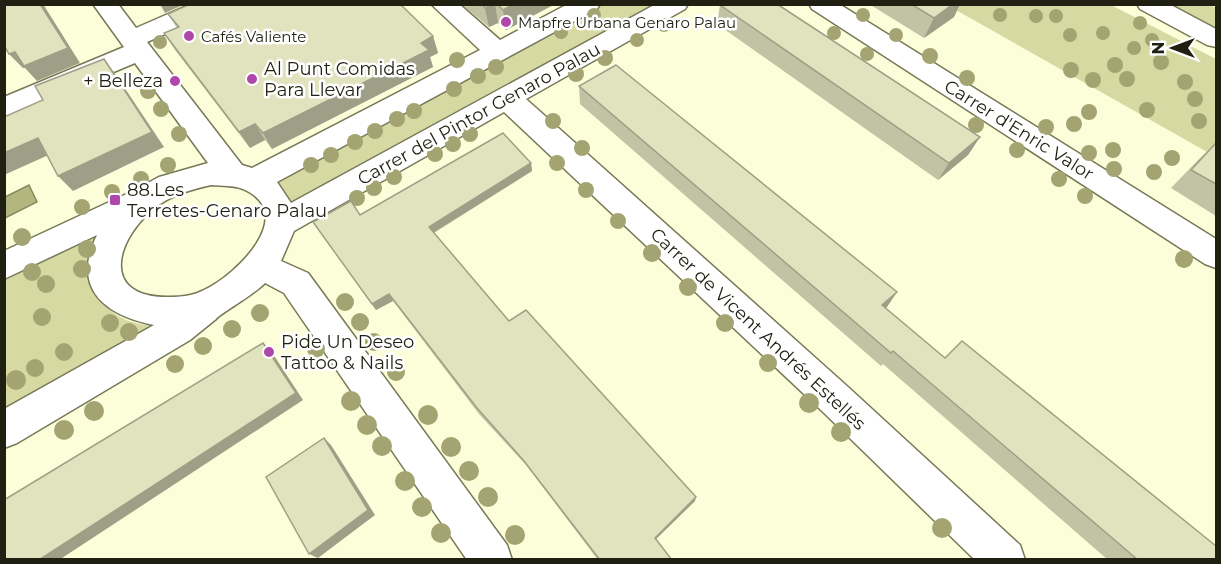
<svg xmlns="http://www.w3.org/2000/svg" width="1221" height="564" font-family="Montserrat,sans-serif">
<rect width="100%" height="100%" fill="#fcfed9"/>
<g fill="#d6d9a2">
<path d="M591,5H672L281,223L254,181Z"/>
<path d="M947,5H1111L1216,59V157Z"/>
<path d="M1160,5H1210L1216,8V33Z"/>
<path d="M113,221L94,290C115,323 134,325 171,327L5,422V276Z"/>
</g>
<path fill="#b3b67f" stroke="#87895e" stroke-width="1.5" d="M29,185L37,202L5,218V197Z"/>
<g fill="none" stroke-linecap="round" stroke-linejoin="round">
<defs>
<g id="minor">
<path d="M93,4H118L136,28L191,4H226L223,9L147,42L242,165L252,168L480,50L431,4H459L500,40L568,4H600L597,9L277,182L291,203L656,4H688L685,9L526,99L848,387L1020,545L1025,560H975L822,411L504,112L294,231L281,261L308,273L507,545L512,560H467L284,293L265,283C255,294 218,315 216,319L190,340L17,443L4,448V409L154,325C104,315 71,288 97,235L4,279V251L133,191L159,177L208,163L135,63L4,118V97L124,47ZM211,185C221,186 233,185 243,189C300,214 235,276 204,290C193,296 181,297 169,297C95,298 118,233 160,204C175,194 193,189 211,185Z"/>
<path d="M809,4H839L1216,239V268L1205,264L812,9Z"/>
<path d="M1137,4H1169L1216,29V47L1207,45L1140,9Z"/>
</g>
</defs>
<use href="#minor" stroke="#777857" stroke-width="3"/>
<use href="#minor" fill="#fff" fill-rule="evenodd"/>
</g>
<g fill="#a3a472">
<circle cx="594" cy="15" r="7"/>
<circle cx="863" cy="15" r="7"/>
<circle cx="1000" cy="15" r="7"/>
<circle cx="1036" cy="16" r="7"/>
<circle cx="1056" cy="16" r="7"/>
<circle cx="1140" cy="23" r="7"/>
<circle cx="664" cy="25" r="7"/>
<circle cx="561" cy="32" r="7"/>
<circle cx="834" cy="33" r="7"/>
<circle cx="1103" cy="33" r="7"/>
<circle cx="896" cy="35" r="7"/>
<circle cx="1070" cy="35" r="7"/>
<circle cx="637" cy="40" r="7"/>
<circle cx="1152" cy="40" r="7"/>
<circle cx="160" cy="42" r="7"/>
<circle cx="1134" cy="48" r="7"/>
<circle cx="867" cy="54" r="7"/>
<circle cx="930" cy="56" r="8"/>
<circle cx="605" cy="58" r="8"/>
<circle cx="457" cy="60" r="8"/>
<circle cx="1161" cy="62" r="8"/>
<circle cx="1115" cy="65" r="8"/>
<circle cx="496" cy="67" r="8"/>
<circle cx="1071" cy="70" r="8"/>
<circle cx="576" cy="74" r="8"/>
<circle cx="478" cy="76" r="8"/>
<circle cx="967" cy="78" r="8"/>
<circle cx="1127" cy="79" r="8"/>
<circle cx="1093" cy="80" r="8"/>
<circle cx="1185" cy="82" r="8"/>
<circle cx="454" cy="89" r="8"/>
<circle cx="148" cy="91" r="8"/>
<circle cx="1195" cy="99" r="8"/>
<circle cx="161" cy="109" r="8"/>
<circle cx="1147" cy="110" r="8"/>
<circle cx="414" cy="111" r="8"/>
<circle cx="1089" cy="112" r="8"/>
<circle cx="397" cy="119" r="8"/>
<circle cx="553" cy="121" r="8"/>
<circle cx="1199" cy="121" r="8"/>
<circle cx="1074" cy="124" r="8"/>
<circle cx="976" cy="125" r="8"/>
<circle cx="1046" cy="127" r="8"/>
<circle cx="375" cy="131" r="8"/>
<circle cx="179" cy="134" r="8"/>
<circle cx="470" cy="134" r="8"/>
<circle cx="355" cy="142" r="8"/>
<circle cx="453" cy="144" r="8"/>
<circle cx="582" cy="148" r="8"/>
<circle cx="1017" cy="150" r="8"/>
<circle cx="1113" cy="150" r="8"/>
<circle cx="1089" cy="153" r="8"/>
<circle cx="435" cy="154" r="8"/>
<circle cx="331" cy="155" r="8"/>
<circle cx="1172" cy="158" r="8"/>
<circle cx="557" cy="163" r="8"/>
<circle cx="168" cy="165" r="8"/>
<circle cx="311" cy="165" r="8"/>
<circle cx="1114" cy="169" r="8"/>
<circle cx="1154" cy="172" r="8"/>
<circle cx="394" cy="177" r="8"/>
<circle cx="141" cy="179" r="8"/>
<circle cx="1059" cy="179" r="8"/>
<circle cx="374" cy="188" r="8"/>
<circle cx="586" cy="190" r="8"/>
<circle cx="112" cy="192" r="8"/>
<circle cx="1085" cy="196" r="8"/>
<circle cx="357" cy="198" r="8"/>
<circle cx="82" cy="207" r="8"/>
<circle cx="618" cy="221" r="8"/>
<circle cx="22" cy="237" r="9"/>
<circle cx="87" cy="249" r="9"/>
<circle cx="652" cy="253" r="9"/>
<circle cx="1184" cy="259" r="9"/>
<circle cx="82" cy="269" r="9"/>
<circle cx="32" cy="272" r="9"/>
<circle cx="46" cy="284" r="9"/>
<circle cx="688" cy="287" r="9"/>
<circle cx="345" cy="302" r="9"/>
<circle cx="260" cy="313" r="9"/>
<circle cx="42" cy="317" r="9"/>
<circle cx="360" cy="322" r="9"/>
<circle cx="110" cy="323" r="9"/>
<circle cx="725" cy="323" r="9"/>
<circle cx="232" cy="329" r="9"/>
<circle cx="129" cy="332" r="9"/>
<circle cx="374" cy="342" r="9"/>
<circle cx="203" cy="346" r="9"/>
<circle cx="316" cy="349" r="9"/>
<circle cx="64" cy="352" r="9"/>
<circle cx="768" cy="363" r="9"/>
<circle cx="175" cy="364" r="9"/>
<circle cx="35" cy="368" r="9"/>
<circle cx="396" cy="372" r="9"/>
<circle cx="16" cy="380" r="10"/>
<circle cx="351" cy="401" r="10"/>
<circle cx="809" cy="403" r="10"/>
<circle cx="94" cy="411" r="10"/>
<circle cx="428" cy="415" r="10"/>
<circle cx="367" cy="425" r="10"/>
<circle cx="64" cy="430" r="10"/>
<circle cx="841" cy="432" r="10"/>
<circle cx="382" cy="446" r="10"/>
<circle cx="451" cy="447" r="10"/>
<circle cx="469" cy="471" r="10"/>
<circle cx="405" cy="481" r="10"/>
<circle cx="488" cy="497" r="10"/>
<circle cx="422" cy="507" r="10"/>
<circle cx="942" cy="528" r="10"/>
<circle cx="441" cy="533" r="10"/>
<circle cx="515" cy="535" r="10"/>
</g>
<g fill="#c2c3a4">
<path d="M461,4H555L506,30L498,23L489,27Z"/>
<path d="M869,4H960L954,17L924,38Z"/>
<path d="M720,5L980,137L968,155L938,180L717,24Z"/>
<path d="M168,14L433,36L438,53L430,57L433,67L272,149L265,140L250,148L175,50L164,33L177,28Z"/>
<path d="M579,86L897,292L885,308L945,358L1216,560H1108L883,364L881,366L580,104Z"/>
<path d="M1216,143V216L1171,188L1199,159Z"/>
<path d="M531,163L532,171L434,233L509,321L695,501L656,539L672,560H598L526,465L479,414L393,301L376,310L313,222L360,215Z"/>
</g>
<g fill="#9e9f86">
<path d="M40,4H43L80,63L37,81L25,68H23L9,54L15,52Z"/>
<path d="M160,4H185L165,13Z"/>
<path d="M492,4H495L498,23L489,27L485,8Z"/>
<path d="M514,4H555L506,30L503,10Z"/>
<path d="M953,4H960L954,17L924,38L934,18Z"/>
<path d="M433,36L438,53L430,57L433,67L272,149L263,133Z"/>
<path d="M104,59L116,75L164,147L73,191L58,176Z"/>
<path d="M255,124L265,140L250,148L239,132Z"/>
<path d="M980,137L968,155L938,180L949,163Z"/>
<path d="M38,138L53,153L4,175V153Z"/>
<path d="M531,163L532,171L431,234L429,227Z"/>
<path d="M897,292L887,307L872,319L882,305Z"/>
<path d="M389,294L393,301L376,310L372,304Z"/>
<path d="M263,343L271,351L303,400L59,560H39Z"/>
<path d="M324,438L331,445L375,515L318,558L309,554Z"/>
<path d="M696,497L695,501L654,541L655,538Z"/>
</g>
<g fill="#e1e3bf" stroke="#9e9f86" stroke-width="1.5">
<path d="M4,4H40L68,48L24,66L15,52L9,54L4,45Z"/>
<path d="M190,4H400L433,36L421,43L429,50L263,133L255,124L239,132L164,33L179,27L168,14Z"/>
<path d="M482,4H492L485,8Z"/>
<path d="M497,4H514L503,10Z"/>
<path d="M777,4L980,137L949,163L720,5Z"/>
<path d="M911,4H953L934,18Z"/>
<path d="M104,59L152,132L58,176L38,138L4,153V117L43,100L35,86Z"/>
<path d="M616,65L897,292L882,305L945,358L962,341L1216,546V560H1138L893,351L891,353L579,86Z"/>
<path d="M503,133L531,163L429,227L509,321L526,310L696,497L655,538L672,560H600L524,461L477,408L389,294L372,304L313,222L351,201L360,215Z"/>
<path d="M1216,143V184L1191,170Z"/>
<path d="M263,343L296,393L39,560H4V500Z"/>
<path d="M324,438L368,510L309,554L266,477Z"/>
</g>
<g fill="#af46a9" stroke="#fff" stroke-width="2">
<circle cx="506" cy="22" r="6"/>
<circle cx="189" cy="36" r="6"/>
<circle cx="252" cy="79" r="6"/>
<circle cx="175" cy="81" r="6"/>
<rect x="109" y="194" width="12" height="12" rx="3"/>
<circle cx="269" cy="352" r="6"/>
</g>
<g text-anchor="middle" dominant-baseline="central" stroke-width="5" stroke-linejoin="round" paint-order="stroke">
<g font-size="15" fill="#1f2012" stroke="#fff" text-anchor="start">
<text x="518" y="22">Mapfre Urbana Genaro Palau</text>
<text x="201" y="36">Cafés Valiente</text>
</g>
<g font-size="18" fill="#1f2012" stroke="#fff" text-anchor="start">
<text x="264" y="69">Al Punt Comidas<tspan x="264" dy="21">Para Llevar</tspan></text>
<text x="163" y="81" text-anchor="end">+ Belleza</text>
<text x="127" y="190">88.Les<tspan x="127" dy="21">Terretes-Genaro Palau</tspan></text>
<text x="281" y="342">Pide Un Deseo<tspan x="281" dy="21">Tattoo &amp; Nails</tspan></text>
</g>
<g font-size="18" fill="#1f2012" stroke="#fff">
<text transform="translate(479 114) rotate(-29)">Carrer del Pintor Genaro Palau</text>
<text transform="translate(1019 130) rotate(32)">Carrer d'Enric Valor</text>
<text transform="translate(758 329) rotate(43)">Carrer de Vicent Andrés Estellés</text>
</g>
</g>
<rect width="1221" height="564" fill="none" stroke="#1f2012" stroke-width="12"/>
<g transform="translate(1173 48) rotate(270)" stroke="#ffffff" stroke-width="4.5" paint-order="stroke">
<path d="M0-4.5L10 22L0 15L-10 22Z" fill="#1f2012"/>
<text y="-9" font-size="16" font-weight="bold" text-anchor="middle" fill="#1f2012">N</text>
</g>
</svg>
